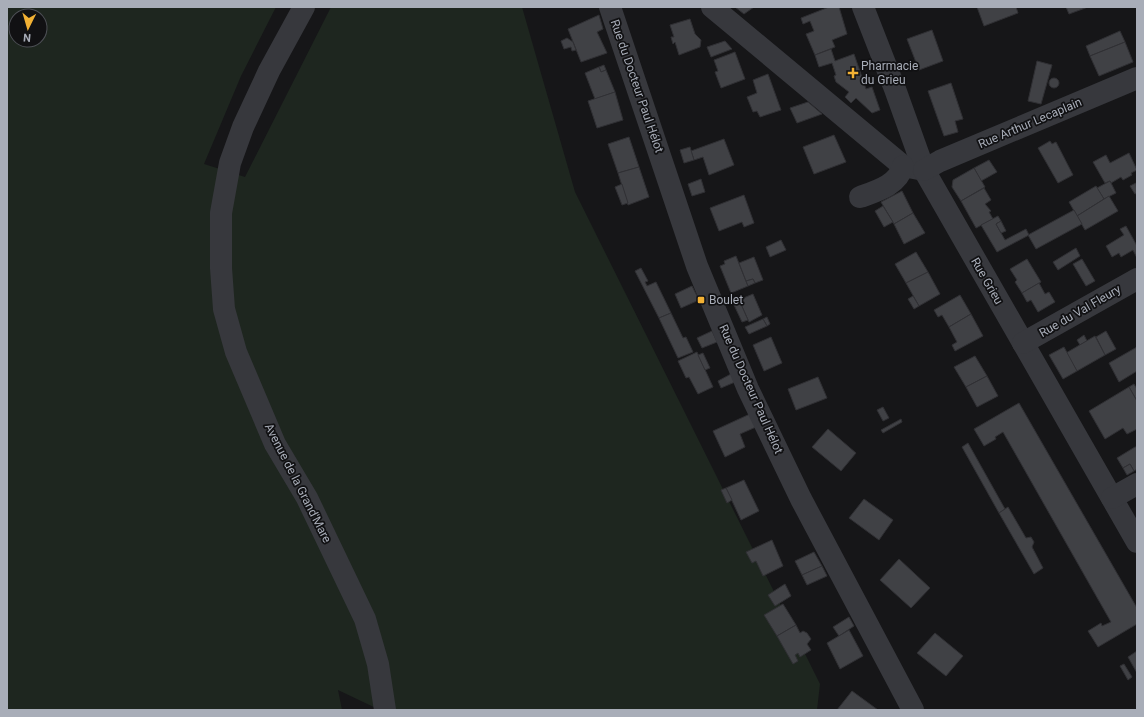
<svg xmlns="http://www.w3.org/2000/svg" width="1144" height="717" font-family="Roboto,sans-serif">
<rect width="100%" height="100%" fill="#161618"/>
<path fill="#1e261f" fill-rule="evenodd" d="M7,7H276L241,76L204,164L245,177L331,7H522L575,192L820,684L817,710H380L338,690L342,710H7ZM16,16H40V40H16Z"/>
<g fill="#404145" stroke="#303034">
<path d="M735,7H754L744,14Z"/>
<path d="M829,7H839L847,34L832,40L835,47L815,55L806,34L814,31L810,21L803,24L801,18Z"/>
<path d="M977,7H1016L1018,13L984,26Z"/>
<path d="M1066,7H1088L1069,14Z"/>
<path d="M599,15L603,29L597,32L607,53L581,62L568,29Z"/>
<path d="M690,19L695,34L701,40L700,47L679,55L675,42L673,44L671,37H674L670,25Z"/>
<path d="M932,30L943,61L919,70L907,39Z"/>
<path d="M1120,31L1125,42L1090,56L1086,46Z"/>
<path d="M567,38L573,42L576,50L572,51L571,47L564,49L561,41Z"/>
<path d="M725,41L732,49L711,57L707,47Z"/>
<path d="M1125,42L1133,62L1099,76L1090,56Z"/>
<path d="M831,49L835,61L854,54L866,89L872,87L880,110L872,113L856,98L851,103L845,97L849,92L836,82L834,76L836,75L832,63L819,67L815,55Z"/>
<path d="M735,52L745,79L721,88L715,72L718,71L714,60Z"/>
<path d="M1037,61L1052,65L1041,104L1028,101Z"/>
<path d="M604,65L606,70L601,72L599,67Z"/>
<path d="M599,67L601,72L606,70L615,92L595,99L585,73Z"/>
<path d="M768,74L781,110L760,117L757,111L753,112L747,97L757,93L753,80Z"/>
<circle cx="1054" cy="83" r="5"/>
<path d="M951,83L963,119L955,121L958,132L944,136L928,91Z"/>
<path d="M615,92L623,120L597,128L588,101Z"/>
<path d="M808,102L822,114L797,123L790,108Z"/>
<path d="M834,135L846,162L814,174L803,147Z"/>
<path d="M629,137L639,167L618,173L608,144Z"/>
<path d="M724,139L734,165L709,175L703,157L694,160L691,151Z"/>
<path d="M1050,141L1052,144L1056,142L1073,175L1058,183L1038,148Z"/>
<path d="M690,147L694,160L684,163L680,150Z"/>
<path d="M1129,153L1137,170L1131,173L1132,175L1123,180L1121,177L1111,183L1110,181L1105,183L1093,162L1106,155L1110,163Z"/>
<path d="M989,160L997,172L981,181L974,168Z"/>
<path d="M639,167L649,197L628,205L618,173Z"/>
<path d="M974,168L985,187L961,201L952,187L953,180Z"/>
<path d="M701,179L705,192L692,196L688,184Z"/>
<path d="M1110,181L1116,193L1104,199L1097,188Z"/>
<path d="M1136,183L1137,193L1135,194L1130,186Z"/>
<path d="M622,184L628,203L622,205L615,187Z"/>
<path d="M1096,186L1104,199L1077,216L1069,202Z"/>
<path d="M984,188L991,200L985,204L991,211L989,212L993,219L976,228L961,201Z"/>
<path d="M902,191L913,213L894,224L881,202Z"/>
<path d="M744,195L754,223L744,227L742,222L719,231L710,208Z"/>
<path d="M1109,196L1118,211L1085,230L1077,216Z"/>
<path d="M883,206L893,222L884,227L875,211Z"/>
<path d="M1074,210L1082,224L1036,249L1028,235Z"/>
<path d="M913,213L925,233L904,244L894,224Z"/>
<path d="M998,216L1001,221L996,224L1005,240L1026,229L1029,235L997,252L981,225Z"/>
<path d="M1001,221L1006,231L1001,233L996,224Z"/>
<path d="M1126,226L1137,246V258L1133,250L1121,257L1119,253L1112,257L1106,246L1124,235L1120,229Z"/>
<path d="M781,240L786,250L770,257L766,247Z"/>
<path d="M1076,248L1080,256L1058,270L1053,262Z"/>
<path d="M916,252L928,272L906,283L895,264Z"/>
<path d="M736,256L748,286L731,293L720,266L725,264L724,261Z"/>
<path d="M754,257L763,280L755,283L753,279L746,281L739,263Z"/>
<path d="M1027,259L1041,282L1022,293L1015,282L1017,280L1010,269Z"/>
<path d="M1082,259L1095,281L1086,286L1073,264Z"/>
<path d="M641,268L648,281L645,282L647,286L656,282L671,313L659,318L635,271Z"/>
<path d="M928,272L940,294L919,306L906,283Z"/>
<path d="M753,279L755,283L748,286L746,281Z"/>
<path d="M1039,283L1045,294L1049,292L1055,302L1038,312L1031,300L1027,302L1022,293Z"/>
<path d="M692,286L699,300L681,308L675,294Z"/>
<path d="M753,294L762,315L749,322L739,300Z"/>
<path d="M960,295L971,314L949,327L942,315L938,317L934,310Z"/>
<path d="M913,296L919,306L914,309L908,299Z"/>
<path d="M740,302L748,320L742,322L734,305Z"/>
<path d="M671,313L683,338L686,337L693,352L678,358L659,318Z"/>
<path d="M971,314L983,336L955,351L952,345L957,342L949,327Z"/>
<path d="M767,317L770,324L767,326L763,319Z"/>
<path d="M763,319L767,326L749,334L745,327Z"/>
<path d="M712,331L717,342L702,348L697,338Z"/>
<path d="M1106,331L1116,349L1105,355L1096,337Z"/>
<path d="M1084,335L1087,341L1080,345L1077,340Z"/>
<path d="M1095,336L1105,355L1077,371L1066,353Z"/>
<path d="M771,337L782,363L764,371L753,345Z"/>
<path d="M1064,347L1077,371L1063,379L1049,355Z"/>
<path d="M1137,347V371L1119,382L1109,363Z"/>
<path d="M697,352L713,387L698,394L689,377L686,378L678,361Z"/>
<path d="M703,353L710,368L705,370L698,355Z"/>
<path d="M975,356L987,376L966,387L954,367Z"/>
<path d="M731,374L735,382L721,388L718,381Z"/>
<path d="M987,376L998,396L977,407L966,387Z"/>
<path d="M818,377L827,398L796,410L788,389Z"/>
<path d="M1134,384L1137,389V401L1129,387Z"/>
<path d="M1129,387L1137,401V429L1127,434L1123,428L1105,439L1089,411Z"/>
<path d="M1019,403L1137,608V624L1098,647L1088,631L1101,623L1102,626L1111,622L1003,432L995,437L996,439L984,446L974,429Z"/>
<path d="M883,407L889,418L883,421L877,410Z"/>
<path d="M750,414L756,427L740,434L745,447L725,457L713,431Z"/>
<path d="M901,419L902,422L883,433L881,430Z"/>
<path d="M828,429L856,453L841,471L812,447Z"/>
<path d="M968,443L1005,509L999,513L962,447Z"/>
<path d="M1135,447H1137V469L1134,471L1130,464L1123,468L1117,458Z"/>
<path d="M1130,464L1134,471L1127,475L1123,468Z"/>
<path d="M744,480L759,511L741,520L726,488Z"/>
<path d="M726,488L732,500L727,503L721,490Z"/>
<path d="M864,499L893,520L879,540L849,518Z"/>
<path d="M1008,507L1026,538L1031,537L1034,542L1032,547L1043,568L1034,574L999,513Z"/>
<path d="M772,540L783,566L763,576L756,561L752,563L746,552Z"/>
<path d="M814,552L822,566L802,575L795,561Z"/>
<path d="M899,559L930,588L911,608L880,580Z"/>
<path d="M822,566L827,576L807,585L802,575Z"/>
<path d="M785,584L791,596L775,606L768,595Z"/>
<path d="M783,604L796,625L777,636L764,615Z"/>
<path d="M849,617L854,626L839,636L833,627Z"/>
<path d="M796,625L800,633L803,631L807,633L811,639L807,644L811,650L800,657L798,653L795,655L798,661L793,664L777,636Z"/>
<path d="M849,630L863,656L840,669L827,643Z"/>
<path d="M935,633L963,656L946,676L917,653Z"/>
<path d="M1137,651V673L1128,657Z"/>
<path d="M1124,664L1132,677L1128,680L1120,666Z"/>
<path d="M852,691L878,710H837Z"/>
</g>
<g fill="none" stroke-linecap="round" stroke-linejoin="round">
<g stroke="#37383d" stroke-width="22">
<path d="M304,7L269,71L243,127L230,163L221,213V268L224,309L236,352L275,444L307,498L365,619L378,664L385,710"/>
<path d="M610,7L697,266L748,389L801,499L913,710"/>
<path d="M712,7L903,166L924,170"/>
<path d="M863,7L895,89L924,170L1137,542"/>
<path d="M924,170L940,161L1137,78"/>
<path d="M860,197C877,191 898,185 903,166"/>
<path d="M1023,343L1137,279"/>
<path d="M1112,498L1137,484"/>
</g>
</g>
<g fill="#f2b134" stroke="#111113" stroke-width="1.5">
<path d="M851 67h4v4h4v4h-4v4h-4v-4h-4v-4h4z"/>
<rect x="697" y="296" width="8" height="8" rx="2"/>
</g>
<g text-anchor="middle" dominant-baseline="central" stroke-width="3.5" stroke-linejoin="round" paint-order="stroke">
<g font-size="12" fill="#a8adb8" stroke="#111113" text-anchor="start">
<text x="861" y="66">Pharmacie<tspan x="861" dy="14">du Grieu</tspan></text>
<text x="709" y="300">Boulet</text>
</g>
<g font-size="12" fill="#a8adb8" stroke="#111113">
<text transform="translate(637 86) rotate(71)">Rue du Docteur Paul Hélot</text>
<text transform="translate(1030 123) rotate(-23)">Rue Arthur Lecaplain</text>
<text transform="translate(987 281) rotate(60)">Rue Grieu</text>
<text transform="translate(1080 311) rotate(-30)">Rue du Val Fleury</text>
<text transform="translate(751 389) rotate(66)">Rue du Docteur Paul Hélot</text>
<text transform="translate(298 483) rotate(63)">Avenue de la Grand'Mare</text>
</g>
</g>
<rect width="1144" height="717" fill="none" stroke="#a8adb8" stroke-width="16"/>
<g transform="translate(28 28) rotate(185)"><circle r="19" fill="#111113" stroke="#4d4f55"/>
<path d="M0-3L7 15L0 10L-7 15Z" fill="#f2b134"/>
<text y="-6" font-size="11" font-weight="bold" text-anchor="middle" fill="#a8adb8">N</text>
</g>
</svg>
